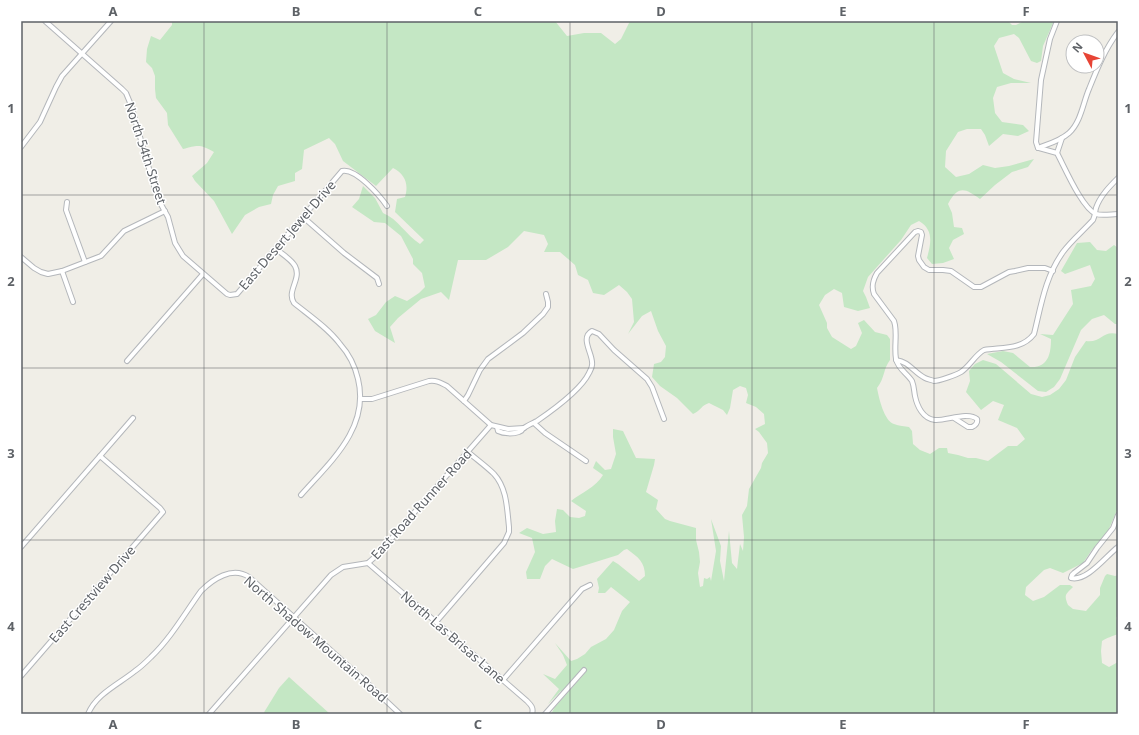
<svg xmlns="http://www.w3.org/2000/svg" width="1139" height="735" font-family="'Noto Sans',sans-serif">
<rect width="100%" height="100%" fill="#f0eee7"/>
<g fill="#c4e7c4">
<path d="M172,21H555L567,36L584,33H601L615,44L621,39L630,21H1008L1012,25H1016L1024,21H1054L1043,46L1041,61L1037,63L1031,61L1019,38L1014,34L999,38L994,46L1003,73L1014,79L1031,83H1011L997,87L993,98L995,113L1002,122L1023,125L1029,131L1018,136L1003,134L989,146L985,135L981,129H967L958,132L946,151L945,167L956,177L969,174L983,165L995,168L1009,166L1034,159L1028,167L1012,172L995,185L980,199C965,188 958,185 948,204L952,213L954,227L962,228L964,234L953,240L949,248L954,259L943,263L932,264L927,258C931,243 934,230 919,221L911,225L901,240L868,277L863,291L866,297L870,308L858,311L844,307L842,293L834,289L825,295L819,305L827,323V328L832,337L851,349L856,346L862,333L858,323L864,320L875,332L887,335L890,339V360C883,369 885,378 877,388C879,398 884,421 894,424C899,426 905,426 909,427L912,431L913,444L920,450L930,454L939,448H947L948,453L958,455L968,458H976L988,461L1008,446H1017L1025,439L1017,428L998,420L1004,405L993,401L981,410L966,392L970,381L969,371L975,364L983,360L996,364L1031,394L1042,397L1050,395L1059,389L1066,380L1075,357L1086,341C1102,343 1102,330 1118,334V508L1108,531L1091,551L1083,563L1063,573L1050,568L1044,570L1026,587L1025,595L1033,601L1044,597L1060,585H1070L1073,587C1065,595 1064,595 1068,605L1073,609L1086,611L1100,595V588L1105,576L1107,574L1115,576L1118,575V615L1116,618L1118,623V634C1113,636 1106,638 1102,641L1101,651L1102,663L1109,667L1118,662V714H551L555,707L586,672L583,669L562,692L561,691L548,704L559,689L543,674L555,679L567,665L563,655L555,643L571,661L577,659L585,654L591,647L606,639L614,630L622,611L630,602L611,587L605,593H598L599,588L597,579L613,561L618,564L639,581L645,576C645,562 638,557 627,549L624,550L618,555L573,569L552,559L545,566L540,579H527L526,572L535,552L532,538L519,533L527,528L543,534L556,532L555,521L557,509L563,510L570,517L579,518L585,516L586,511L571,501C581,493 596,487 603,475L593,468L596,461L605,470L611,469L616,454L613,437V429L623,431L636,458L655,459L654,465L646,492L658,500L656,509L665,519L670,521L696,528V540L699,552L700,562L698,573L700,587L703,586L704,578L707,579L710,577L711,581L716,551L711,519L721,546L720,561L724,581L729,531L732,563L737,569L740,544L743,551L744,537L742,515L747,506L749,489L761,468L762,463L768,453L767,443L759,432L755,429L765,424L764,414L756,407L746,403L748,395L746,388L740,386L733,390L730,408L727,415L723,410L709,403C700,406 702,410 693,414L677,398L660,386L652,377L654,364L661,362L665,357L666,346L658,331L651,311L642,316L628,334L634,322L632,299L627,292L619,285L604,295L593,293L588,280L578,275L575,265L560,252H544L548,244L544,235L524,231L508,247L486,260H458L449,300L441,292L421,299L398,318L390,327L395,343L375,331L368,319L376,315L386,302L395,296L407,301L419,293L425,287L422,273L413,264V259L401,236L385,223L374,222L352,207L359,199L363,186L375,198L383,213C398,219 406,235 420,244L424,240L395,212L397,199L405,197C409,184 405,174 393,168L376,186L343,161L335,144L329,138L304,150L302,169L295,173V181L278,186L273,195L271,204L259,207L245,215L232,234L214,201L195,181L192,176L207,163L214,152C200,144 198,145 183,149L168,125L167,113L156,98L155,89V76L152,68L146,62L147,49L151,36L160,40L172,25Z"/>
<path d="M1090,242L1097,250L1106,251L1114,245L1118,248V324H1115L1104,315L1092,319L1081,330L1060,379L1054,387L1046,392L1038,391L1001,362L987,354L1003,351L1013,353L1030,367C1048,368 1051,354 1051,339L1040,334L1053,335L1073,304L1071,290L1091,286L1095,279L1090,265L1065,274L1061,271L1077,243Z"/>
<path d="M289,677L330,714H263L279,688Z"/>
</g>
<g fill="none" stroke-linecap="round" stroke-linejoin="round">
<defs>
<g id="minor">
<path d="M45,21L122,89L126,93L131,105L154,186L158,199L168,217L175,243L183,256L227,294L230,295L237,294L342,171C356,168 380,196 387,206"/>
<path d="M21,147L40,122L56,87L62,76L111,21"/>
<path d="M1038,148C1048,144 1060,141 1069,133C1081,122 1083,103 1089,89C1097,69 1105,49 1118,32"/>
<path d="M1038,148L1036,142L1041,80L1050,39L1057,21"/>
<path d="M1039,148L1057,153C1065,168 1082,208 1096,214C1102,216 1112,214 1118,214"/>
<path d="M1057,153L1062,138"/>
<path d="M67,202L66,210L85,262"/>
<path d="M303,217L344,253L377,278L379,284"/>
<path d="M276,249C282,254 291,259 295,266C302,279 286,291 294,303C310,316 328,328 340,344C349,354 355,366 358,379C370,428 330,462 301,495"/>
<path d="M21,257L34,268L41,272L48,274L62,271L101,256L124,231L165,211"/>
<path d="M62,271L73,302"/>
<path d="M896,360C910,362 913,372 925,378C927,379 931,380 934,381C939,381 956,375 961,372C970,366 975,355 984,350C1002,347 1022,350 1034,334C1041,306 1045,277 1063,252C1071,241 1083,231 1093,220C1095,216 1095,212 1096,208C1100,196 1110,186 1118,178"/>
<path d="M127,361L203,274"/>
<path d="M361,399H372L429,381C437,380 441,383 447,386L491,425L508,429L524,428"/>
<path d="M464,401L468,395L480,370L488,359L523,333L543,314L548,307V302L546,294"/>
<path d="M954,418L968,427H972C976,425 978,423 977,419C968,411 946,421 935,420C923,419 917,406 915,396C914,391 914,386 912,381C907,373 898,369 896,359C894,348 897,336 895,325L894,321L874,294C871,286 873,280 877,273L915,232L918,231L921,232L922,235L918,256L919,260L924,267L929,270H943L951,271L974,287H981L1009,272L1015,271L1028,268H1045L1053,271"/>
<path d="M534,423L545,433L586,461"/>
<path d="M497,427L498,431C504,434 513,434 519,432C524,430 520,431 524,428C528,425 533,423 537,421C553,410 581,390 589,373C590,371 592,368 592,365C594,355 579,338 592,331L599,334L614,350L647,379L652,387L664,419"/>
<path d="M1118,515L1113,528L1097,548L1087,563L1074,573L1072,575L1071,578C1087,582 1106,556 1118,547"/>
<path d="M21,547L133,418"/>
<path d="M368,563L527,701C531,705 534,708 532,714"/>
<path d="M436,622L504,543L509,532V527C507,509 507,488 494,474C486,466 476,459 468,452"/>
<path d="M21,676L163,512L160,508L100,456"/>
<path d="M503,680L582,589L590,585"/>
<path d="M88,714C96,694 119,684 135,671C141,667 146,662 151,657C171,638 185,613 201,591C213,579 232,566 249,577L365,681L400,714"/>
<path d="M209,714L331,575L343,567L368,563L377,555L491,425"/>
<path d="M545,714L584,670"/>
</g>
</defs>
<use href="#minor" stroke="#b4b7bb" stroke-width="6"/>
<use href="#minor" stroke="#fff" stroke-width="4"/>
</g>
<path fill="none" stroke="#5e6267" stroke-width="1" stroke-opacity="0.55" d="M204,21V714M387,21V714M570,21V714M752,21V714M934,21V714M21,195H1118M21,368H1118M21,540H1118"/>
<g text-anchor="middle" dominant-baseline="central" stroke-width="3" stroke-linejoin="round" paint-order="stroke">
<g font-size="13" fill="#5e6267" stroke="#fff">
<text transform="translate(146 153) rotate(72)">North 54th Street</text>
<text transform="translate(287 235) rotate(-49)">East Desert Jewel Drive</text>
<text transform="translate(421 504) rotate(-48)">East Road Runner Road</text>
<text transform="translate(92 594) rotate(-49)">East Crestview Drive</text>
<text transform="translate(453 637) rotate(41)">North Las Brisas Lane</text>
<text transform="translate(316 639) rotate(41)">North Shadow Mountain Road</text>
</g>
</g>
<rect width="1139" height="735" fill="none" stroke="#ffffff" stroke-width="44"/>
<g transform="translate(1085 54) rotate(311)"><circle r="19" fill="#ffffff" stroke="#bfc0c2"/>
<path d="M0-3L7 15L0 10L-7 15Z" fill="#e74435"/>
<text y="-6" font-size="11" font-weight="bold" text-anchor="middle" fill="#5e6267">N</text>
</g>
<rect x="22" y="22" width="1095" height="691" fill="none" stroke="#5e6267" stroke-width="1.5"/>
<g font-size="13" text-anchor="middle" font-weight="bold" fill="#5e6267">
<text x="113" y="16">A</text>
<text x="296" y="16">B</text>
<text x="478" y="16">C</text>
<text x="661" y="16">D</text>
<text x="843" y="16">E</text>
<text x="1026" y="16">F</text>
<text x="11" y="113">1</text>
<text x="1128" y="113">1</text>
<text x="11" y="286">2</text>
<text x="1128" y="286">2</text>
<text x="11" y="458">3</text>
<text x="1128" y="458">3</text>
<text x="11" y="631">4</text>
<text x="1128" y="631">4</text>
<text x="113" y="729">A</text>
<text x="296" y="729">B</text>
<text x="478" y="729">C</text>
<text x="661" y="729">D</text>
<text x="843" y="729">E</text>
<text x="1026" y="729">F</text>
</g>
</svg>
